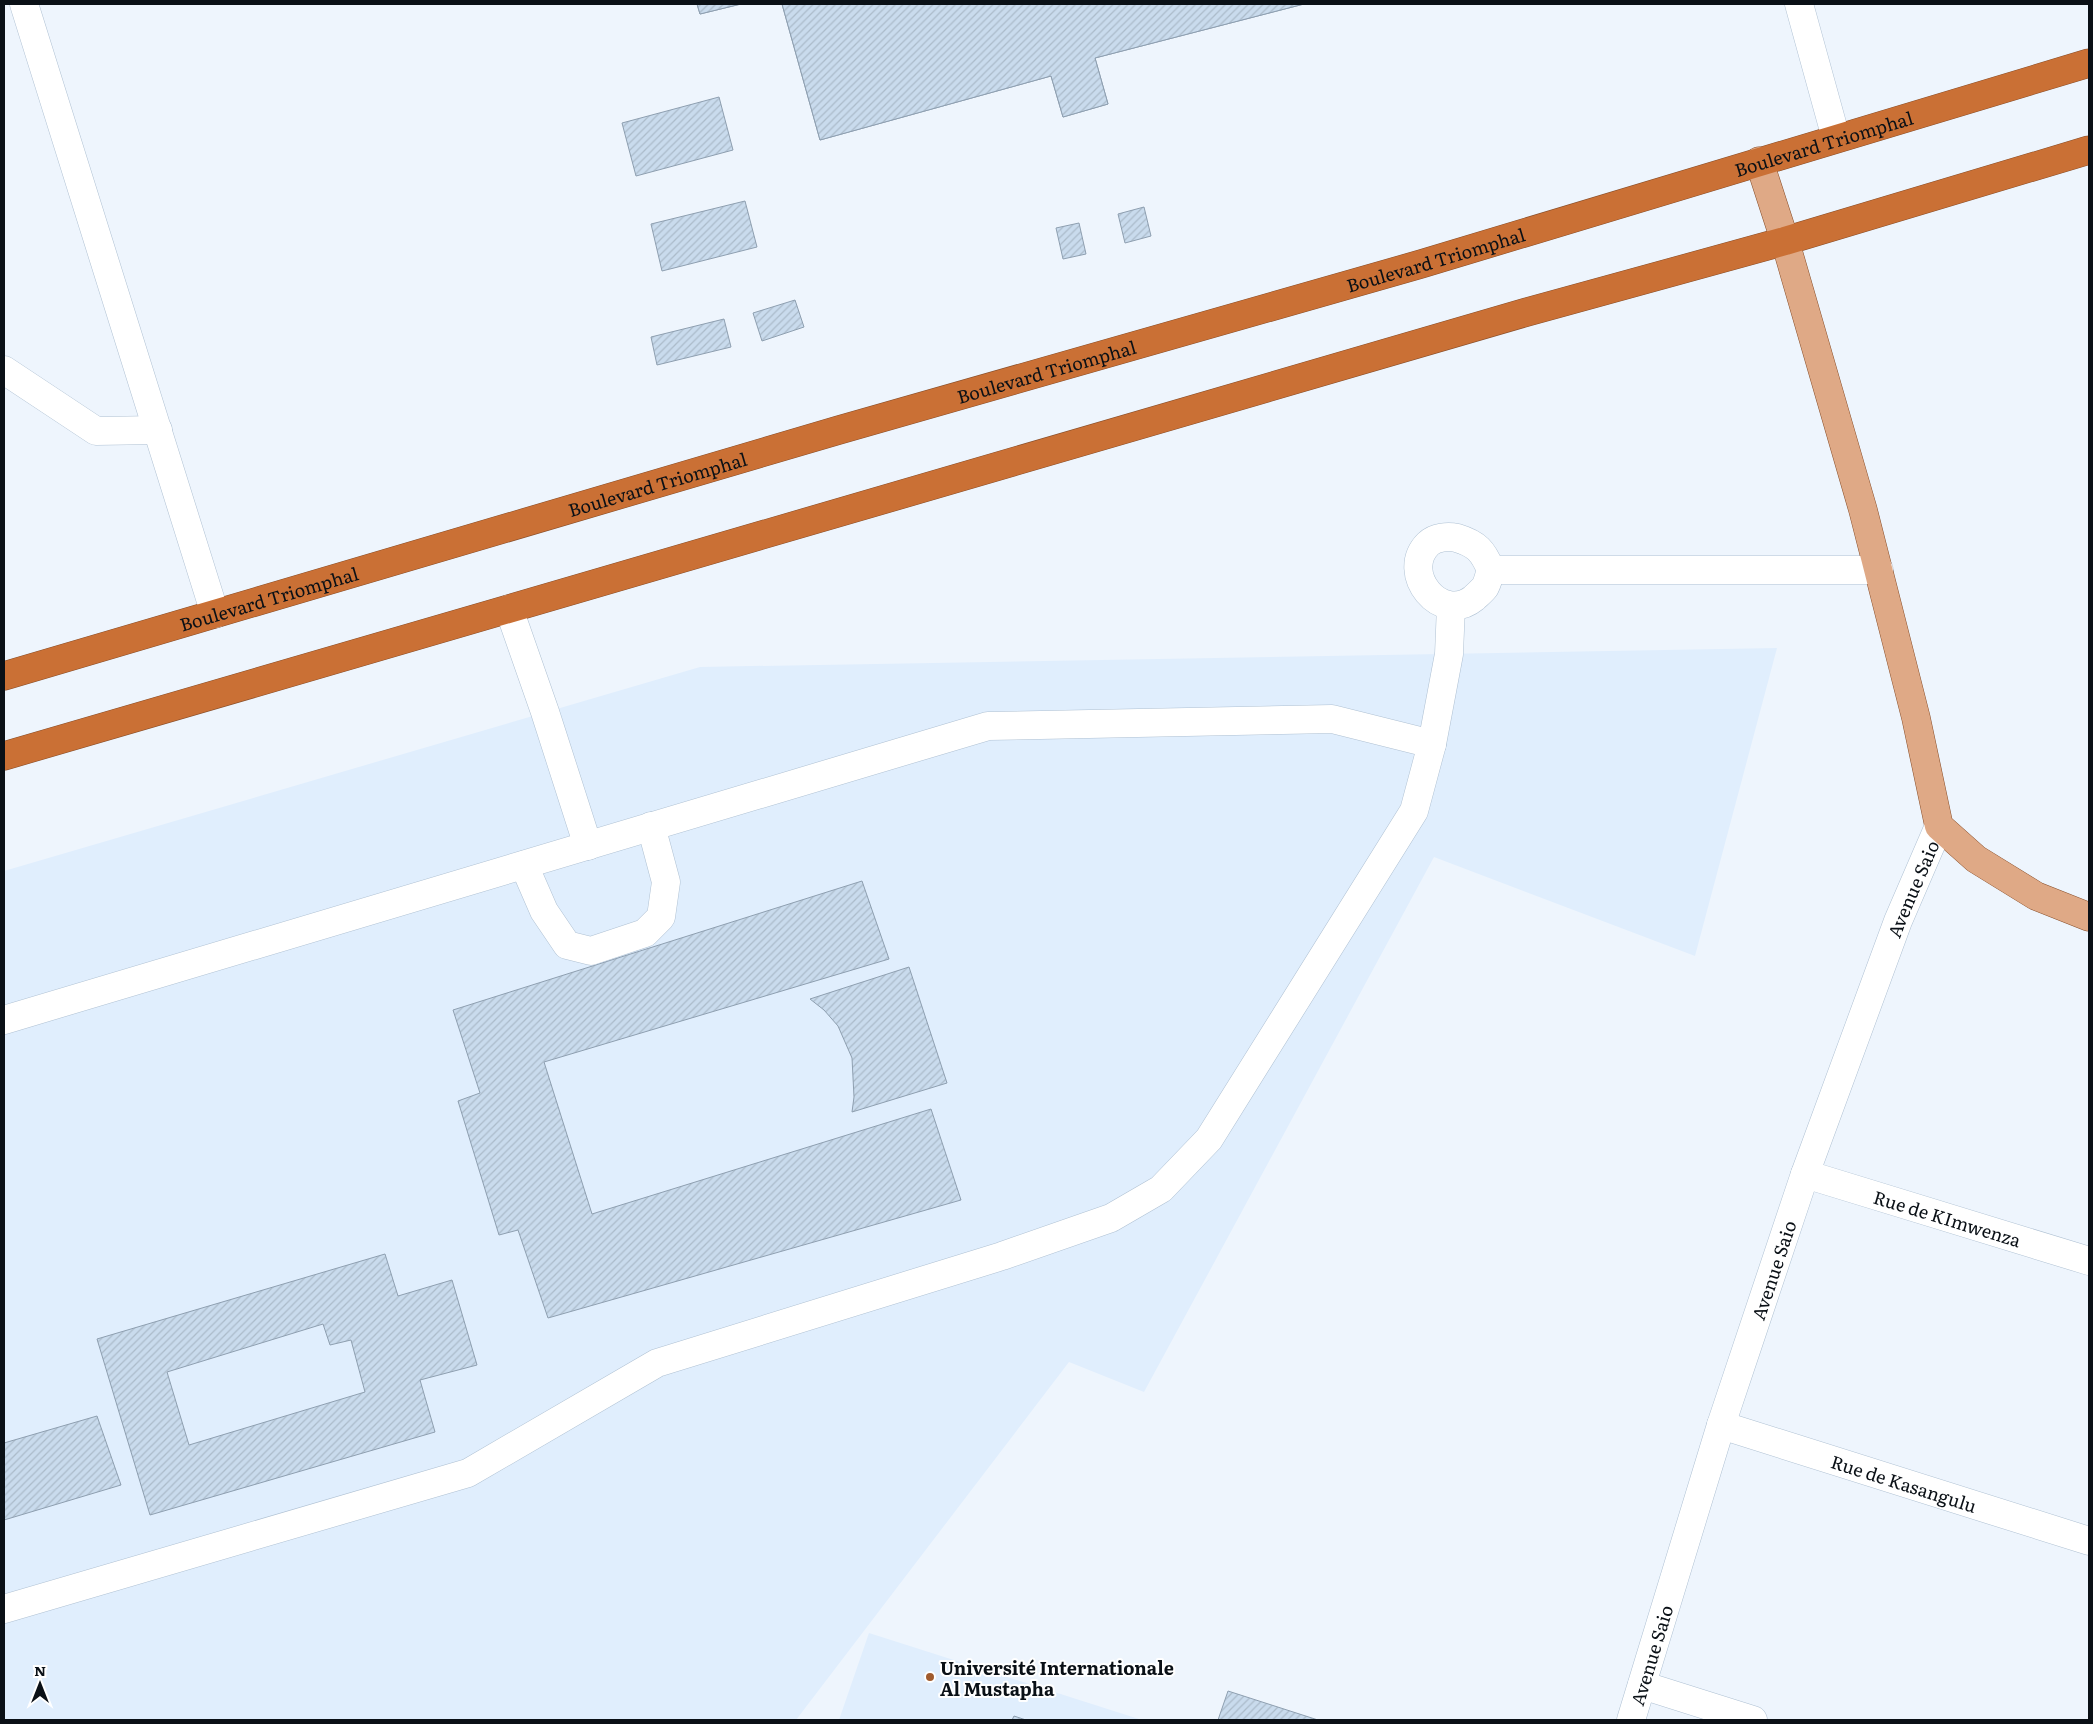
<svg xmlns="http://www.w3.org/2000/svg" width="2093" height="1724" font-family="Literata,serif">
<defs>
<pattern id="building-hatch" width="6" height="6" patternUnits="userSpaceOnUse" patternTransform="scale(1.25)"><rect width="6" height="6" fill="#c9dbed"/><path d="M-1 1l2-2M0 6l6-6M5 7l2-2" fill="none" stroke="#abbbca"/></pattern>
</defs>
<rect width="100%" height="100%" fill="#eef5fd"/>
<g fill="#e0eefd">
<path d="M1777,648L1695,956L1434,857L1144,1392L1069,1362L796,1720H4V871L700,667Z"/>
<path d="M869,1633L1142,1720H839Z"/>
</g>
<g fill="url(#building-hatch)" stroke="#8e9fb0" fill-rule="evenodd">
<path d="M697,4H741L700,14Z"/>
<path d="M697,4H741L700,14Z"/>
<path d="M782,4H817L841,100L1042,45L1030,4H1080L1088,33L1190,4H1304L1095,58L1108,104L1063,117L1051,76L820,140Z"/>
<path d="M782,4H1304L1095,58L1108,104L1063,117L1051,76L820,140Z"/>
<path d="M719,97L733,150L636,176L622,123Z"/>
<path d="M745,201L757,247L662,271L651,224Z"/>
<path d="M1144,207L1151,236L1125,243L1118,214Z"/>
<path d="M1079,223L1086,254L1063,259L1056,228Z"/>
<path d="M795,300L804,327L762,341L753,313Z"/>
<path d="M724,319L731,347L657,365L651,337Z"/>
<path d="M862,881L889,959L544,1062L592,1214L931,1109L961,1200L548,1318L518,1230L499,1235L458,1101L480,1093L453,1010Z"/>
<path d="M909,967L947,1083L852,1112L854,1097L852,1058L838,1026L824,1010L810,999Z"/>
<path d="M385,1254L398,1296L452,1280L477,1365L420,1380L435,1432L150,1515L97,1339ZM323,1324L330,1345L351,1340L365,1392L189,1445L167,1372Z"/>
<path d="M97,1416L121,1485L4,1520V1443Z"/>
<path d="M1228,1691L1318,1720H1218Z"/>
<path d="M1014,1716L1026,1720H1012Z"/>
</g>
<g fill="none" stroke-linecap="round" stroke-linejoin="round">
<defs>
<g id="minor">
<path d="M24,4L215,614"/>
<path d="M1799,4L1836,138"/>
<path d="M4,370L96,431L158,430"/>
<path d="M1491,570C1489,575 1488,582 1485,587C1482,591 1477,595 1474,598C1441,625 1399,573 1428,544C1435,537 1448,536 1457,538C1477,544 1483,551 1491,570H1879"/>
<path d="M509,609L545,712L588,846"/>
<path d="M524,865L544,911L567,945L591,951L645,933L661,917L666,882L651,826"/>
<path d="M4,1020L988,726L1332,719L1432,744"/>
<path id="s1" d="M1805,1174L2089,1261"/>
<path id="s2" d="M1721,1425L2089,1541"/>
<path d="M4,1609L468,1473L657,1363L1002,1256L1111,1218L1161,1189L1209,1139L1414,811L1432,744L1449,654L1451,606"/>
<path d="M1642,1685L1753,1720"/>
<path id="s3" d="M1631,1720L1721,1425L1805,1174L1898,921L1939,826"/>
</g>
<path id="major" d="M1759,161L1785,241L1863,510L1916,718L1939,826L1976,859L2036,896L2089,917"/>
<g id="highway">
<path id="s4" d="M4,676L839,430L1421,264L2089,63"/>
<path d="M4,756L1527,312L1785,241L2089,150"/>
</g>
</defs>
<use href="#minor" stroke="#afc1d3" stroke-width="29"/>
<use href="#major" stroke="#874e2a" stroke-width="29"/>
<use href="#highway" stroke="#874e2a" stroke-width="29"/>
<use href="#minor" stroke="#fff" stroke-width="28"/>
<use href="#major" stroke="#dfa986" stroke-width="28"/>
<use href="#highway" stroke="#ca7035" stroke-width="28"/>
</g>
<circle fill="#a05b2e" stroke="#fff" stroke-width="2" cx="930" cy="1677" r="5"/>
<g text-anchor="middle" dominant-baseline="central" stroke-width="4" stroke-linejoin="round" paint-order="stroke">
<g font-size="18" fill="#0a1016" stroke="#fff">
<text stroke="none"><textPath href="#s4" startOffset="1896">Boulevard Triomphal</textPath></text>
<text stroke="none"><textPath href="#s4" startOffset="1491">Boulevard Triomphal</textPath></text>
<text stroke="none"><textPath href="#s4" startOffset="1086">Boulevard Triomphal</textPath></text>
<text stroke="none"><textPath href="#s4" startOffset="681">Boulevard Triomphal</textPath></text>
<text stroke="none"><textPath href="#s4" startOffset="276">Boulevard Triomphal</textPath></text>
<text stroke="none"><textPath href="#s3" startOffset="878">Avenue Saio</textPath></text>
<text stroke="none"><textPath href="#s1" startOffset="149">Rue de KImwenza</textPath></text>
<text stroke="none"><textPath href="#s3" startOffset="472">Avenue Saio</textPath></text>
<text stroke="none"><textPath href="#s2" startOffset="192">Rue de Kasangulu</textPath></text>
<text stroke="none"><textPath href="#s3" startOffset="68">Avenue Saio</textPath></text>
</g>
<g font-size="18" font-weight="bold" fill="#0a1016" stroke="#fff" text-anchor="start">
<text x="940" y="1667">Université Internationale<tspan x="940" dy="21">Al Mustapha</tspan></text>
</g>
</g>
<rect width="2093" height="1724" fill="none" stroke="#0a1016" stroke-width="10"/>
<g transform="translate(40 1684)" stroke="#ffffff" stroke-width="4" paint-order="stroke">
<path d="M0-4L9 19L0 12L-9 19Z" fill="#0a1016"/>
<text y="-8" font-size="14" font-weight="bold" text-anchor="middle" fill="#0a1016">N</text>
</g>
</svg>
